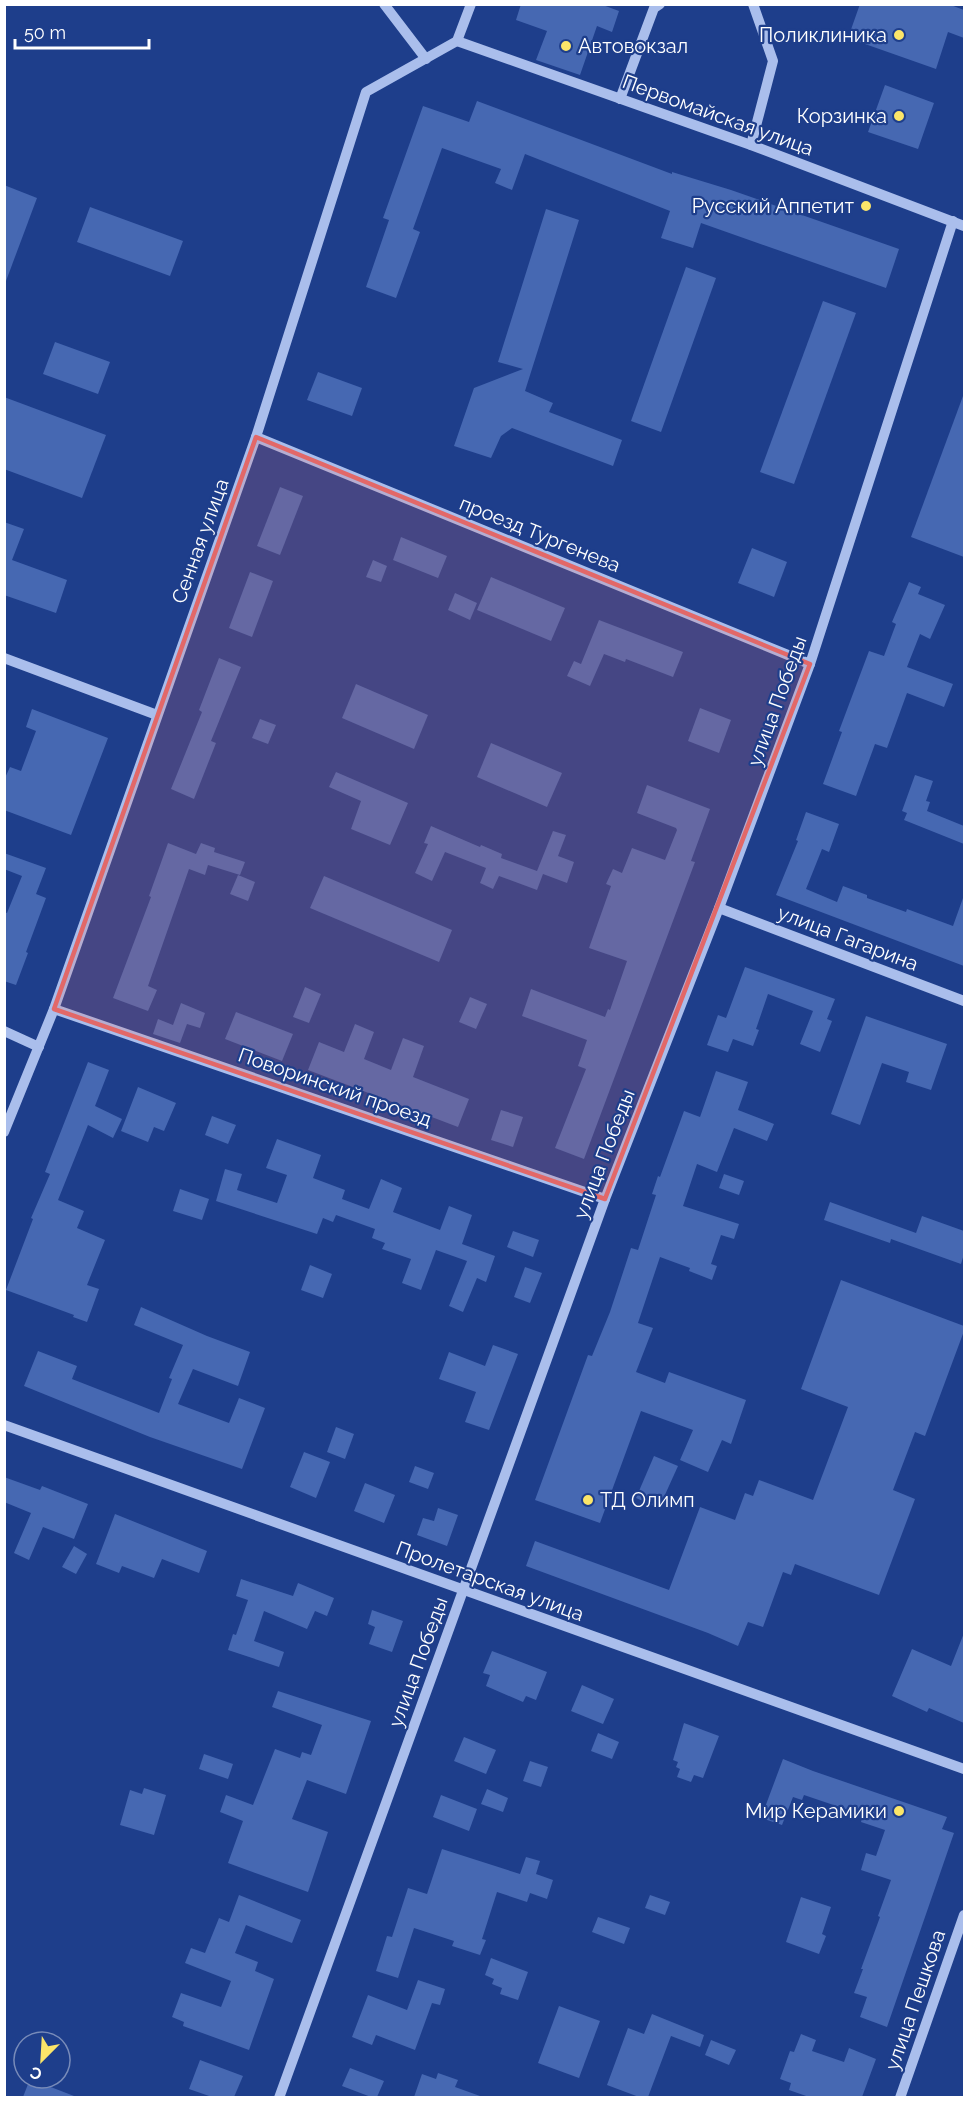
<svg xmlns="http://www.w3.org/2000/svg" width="969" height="2102" font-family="Raleway,sans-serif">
<rect width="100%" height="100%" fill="#1e3e8b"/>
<g fill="#4668b2">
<path d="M521,4H600L619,11L612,32L597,26L580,75L536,60L547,31L516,20Z"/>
<path d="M860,4H948L964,10V38L948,32L936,69L848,38Z"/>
<path d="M885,85L934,103L918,149L868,132Z"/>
<path d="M477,101L672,174V172L731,190L899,249L886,288L701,223L693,248L661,238L670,211L525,154L512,190L495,183L501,169L442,148L413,229L420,232L396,298L366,287L389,220L383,218L423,106L469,122Z"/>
<path d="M4,185L37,198L6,281L4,280Z"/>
<path d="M90,207L183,241L170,276L77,242Z"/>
<path d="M546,209L579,220L525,391L553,403L549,412L622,440L613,466L512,428L501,436L491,458L454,446L474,388L523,369L498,362Z"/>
<path d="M686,267L716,278L661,432L631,421Z"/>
<path d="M823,301L856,313L794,484L760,472Z"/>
<path d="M55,342L110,362L98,394L43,374Z"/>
<path d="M318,372L362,388L352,416L307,400Z"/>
<path d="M963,396H964V557L911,537Z"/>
<path d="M4,397L106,435L82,498L4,469Z"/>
<path d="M280,487L303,496L280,555L257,546Z"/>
<path d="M4,522L24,529L12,560L67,580L56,613L4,595Z"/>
<path d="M401,537L447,556L438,578L393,560Z"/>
<path d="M752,548L787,562L774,597L738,583Z"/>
<path d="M373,560L387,566L381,582L366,577Z"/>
<path d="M250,572L273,581L252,637L229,628Z"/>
<path d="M491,577L565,608L551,641L477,610Z"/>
<path d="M909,582L921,587L918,594L945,605L930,639L920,634L907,667L953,684L944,707L907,693L887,748L875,744L856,796L823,784L842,732L839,731L869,651L884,656L896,624L892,622Z"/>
<path d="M455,593L477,603L470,620L448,610Z"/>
<path d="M599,620L683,652L673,677L626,659L625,662L604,654L590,686L567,676L574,661L581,664Z"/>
<path d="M219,658L241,667L211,741L216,743L194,799L171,789L202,712L199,710Z"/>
<path d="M356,684L428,715L414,749L342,718Z"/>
<path d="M700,708L731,720L719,753L688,741Z"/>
<path d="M32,709L108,738L71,835L4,810V780L10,767L21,771L36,731L26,727Z"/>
<path d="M260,719L276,725L268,744L252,738Z"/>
<path d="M491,743L562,773L547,807L477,777Z"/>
<path d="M336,772L408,803L390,845L351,829L361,801L329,787Z"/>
<path d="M915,775L933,781L926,801L930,802L927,811L964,826V844L904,820L907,813L902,811Z"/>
<path d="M647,785L710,809L691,861L695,862L584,1159L555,1148L586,1069L578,1066L587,1040L522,1016L531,989L605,1017L608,1009L610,1010L627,961L589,948L611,886L606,884L613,869L622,873L632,848L665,860L677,830L676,828L637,813Z"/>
<path d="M806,812L839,824L829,852L822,849L806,889L837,902L843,886L867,895V898L906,912L907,909L953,926L963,898H964V966L776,895L798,841L796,840Z"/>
<path d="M431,826L480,847L481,845L502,854L501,858L537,871L553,831L566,835L558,856L574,862L567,883L543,874L537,890L499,876L493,889L480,883L486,868L445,852L432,881L415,873L428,844L424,843Z"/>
<path d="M168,843L196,854L201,843L215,848L214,852L245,862L240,875L208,865L205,875L189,869L148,986L157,990L148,1011L113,998L151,897L149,896Z"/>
<path d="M4,853L46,868L36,894L46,898L26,952L28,953L16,985L4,981V912L7,913L22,876L4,869Z"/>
<path d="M238,875L255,882L248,901L230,894Z"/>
<path d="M324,876L452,930L439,962L310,908Z"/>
<path d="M745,967L835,999L827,1019L832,1021L820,1052L800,1044L813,1011L768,994L756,1029L759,1030L753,1046L733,1039L728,1052L707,1045L718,1015L726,1018Z"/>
<path d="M305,987L321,994L309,1023L293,1017Z"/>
<path d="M470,997L487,1004L476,1029L459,1022Z"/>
<path d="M181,1003L205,1013L200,1028L187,1024L180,1043L153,1034L158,1019L173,1025Z"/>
<path d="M236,1012L293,1034L282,1061L225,1039Z"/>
<path d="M866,1016L947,1044L931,1090L906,1082L909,1072L882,1063L860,1125L831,1114Z"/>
<path d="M355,1024L374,1032L364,1059L391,1070L403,1038L424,1046L413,1077L469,1099L458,1127L308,1070L319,1042L344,1052Z"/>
<path d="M88,1062L109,1070L95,1106L122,1119L113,1138L88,1125L58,1200L84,1211L77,1228L105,1240L87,1285L99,1289L87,1322L73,1317L74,1315L6,1290L33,1219L31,1218L50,1174L45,1172Z"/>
<path d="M716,1071L748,1082L738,1110L774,1124L767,1141L734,1128L717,1172L697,1164L683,1206L739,1224L734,1239L721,1235L711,1264L717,1266L712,1280L689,1271L690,1268L660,1257L638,1323L653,1328L636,1372L665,1383L669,1372L746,1400L731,1444L722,1440L708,1472L680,1460L693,1430L641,1411L600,1523L535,1500L588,1355L592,1356L610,1312L631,1248L638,1250L656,1195L652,1194L658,1176L660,1177L684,1111L700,1117Z"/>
<path d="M138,1087L176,1103L164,1131L154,1127L148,1142L121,1131Z"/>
<path d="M501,1110L523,1117L513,1147L491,1140Z"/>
<path d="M212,1116L236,1125L228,1144L205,1135Z"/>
<path d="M277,1139L321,1155L313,1178L345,1190L342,1199L369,1209L381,1179L402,1188L393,1212L440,1230L449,1206L472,1215L462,1244L495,1256L486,1282L477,1278L463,1312L449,1306L467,1261L436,1250L421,1290L402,1283L411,1259L382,1249L385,1243L372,1238L375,1229L336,1215L333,1222L323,1218L317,1234L216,1201L225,1169L242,1174L237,1190L277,1203L287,1175L266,1168Z"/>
<path d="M724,1174L744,1181L739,1195L719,1188Z"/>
<path d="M180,1189L209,1199L202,1220L173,1211Z"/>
<path d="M830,1202L916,1233L922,1216L964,1231V1254L961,1264L891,1239L890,1243L824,1220Z"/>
<path d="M513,1231L539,1240L533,1257L507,1247Z"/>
<path d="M310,1265L332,1274L323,1298L301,1290Z"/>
<path d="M525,1267L542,1273L530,1303L514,1297Z"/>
<path d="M841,1280L964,1326V1331L925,1436L915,1432L893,1490L915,1499L879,1595L795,1564L791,1575L783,1572L763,1627L748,1622L738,1646L708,1633L526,1566L535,1541L669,1590L700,1507L735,1520L745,1493L753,1496L759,1480L813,1500L848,1407L801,1389Z"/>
<path d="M141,1307L207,1336L250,1352L238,1386L193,1369L178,1404L229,1423L239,1398L265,1408L242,1469L150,1437L24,1386L38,1351L77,1366L72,1379L159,1413L172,1379L169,1378L183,1345L134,1325Z"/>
<path d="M493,1345L518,1354L489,1430L465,1422L476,1392L439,1379L449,1352L485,1366Z"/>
<path d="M336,1427L354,1434L345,1459L327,1452Z"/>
<path d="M304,1452L330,1462L316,1498L290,1487Z"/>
<path d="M654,1456L678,1466L659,1508L636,1498Z"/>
<path d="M415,1466L434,1473L428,1489L409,1482Z"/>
<path d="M4,1477L40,1490L42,1486L88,1504L74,1539L43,1527L29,1560L14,1553L31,1513L4,1502Z"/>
<path d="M365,1483L395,1495L384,1523L354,1511Z"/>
<path d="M438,1508L458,1515L447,1546L417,1535L423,1518L434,1521Z"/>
<path d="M115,1514L207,1551L199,1573L162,1559L154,1578L122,1566L119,1573L96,1564Z"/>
<path d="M74,1546L87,1554L76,1574L62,1567Z"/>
<path d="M241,1579L293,1596L298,1583L334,1598L327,1616L315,1611L307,1629L264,1611L254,1641L284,1652L279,1667L228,1650L233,1634L236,1635L248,1600L236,1596Z"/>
<path d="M372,1610L403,1621L392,1652L369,1644L375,1627L368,1624Z"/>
<path d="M964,1633V1723L929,1708L927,1712L892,1696L912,1649L951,1666Z"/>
<path d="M492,1651L547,1672L536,1700L526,1696L523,1702L486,1686L490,1675L483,1673Z"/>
<path d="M582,1685L614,1699L603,1724L571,1711Z"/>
<path d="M278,1691L371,1721L346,1794L307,1780L292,1819L328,1832L308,1892L228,1863L243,1821L220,1812L226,1795L253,1805L275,1749L300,1758L302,1752L311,1755L322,1725L272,1707Z"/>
<path d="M684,1723L719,1736L703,1778L694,1775L691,1782L677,1777L680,1769L676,1767L678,1762L673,1760Z"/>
<path d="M598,1733L619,1742L612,1759L591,1751Z"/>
<path d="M464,1737L496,1750L486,1774L454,1761Z"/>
<path d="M204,1754L233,1764L228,1779L199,1769Z"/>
<path d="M783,1759L813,1771L947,1817L942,1829L954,1833L887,2027L860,2017L867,1997L854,1993L863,1969H861L880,1917L878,1916L891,1880L861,1870L866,1853L876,1856L885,1830L861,1822L863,1815L804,1795L802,1800L793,1797L782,1825L761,1818Z"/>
<path d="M530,1761L548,1767L541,1787L523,1781Z"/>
<path d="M144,1788L166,1795L154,1835L120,1825L130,1790L142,1794Z"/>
<path d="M487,1789L508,1798L503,1812L481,1804Z"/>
<path d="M441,1795L477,1809L469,1831L433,1817Z"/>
<path d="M442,1849L520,1874L526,1857L540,1861L536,1874L553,1880L547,1899L530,1893L527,1902L497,1892L482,1939L486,1940L480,1955L452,1946L454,1941L414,1928L398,1978L376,1971L387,1936L392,1937L408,1888L427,1894Z"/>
<path d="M239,1895L301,1920L292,1943L246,1925L235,1953L258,1962L255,1971L274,1979L249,2050L183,2026L184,2022L172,2017L181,1993L221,2007L231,1981L185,1963L191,1948L205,1953L219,1918L229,1922Z"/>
<path d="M650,1895L670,1902L665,1915L645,1908Z"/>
<path d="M801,1897L831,1907L822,1934L826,1936L819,1954L786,1942Z"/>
<path d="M598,1917L630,1928L624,1944L592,1932Z"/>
<path d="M491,1958L528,1972L518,2000L500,1994L502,1988L492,1984L494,1979L485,1975Z"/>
<path d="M418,1980L445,1989L440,2005L432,2003L415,2050L376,2035L372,2045L352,2037L368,1995L407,2010Z"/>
<path d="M559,2006L600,2021L579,2078L538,2063Z"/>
<path d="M652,2014L704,2035L700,2047L671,2036L648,2097H639L607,2085L628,2028L644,2034Z"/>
<path d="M801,2034L816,2040L812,2051L844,2062L849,2048L876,2059L862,2097H809L789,2090L791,2083L780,2079L790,2051L794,2052Z"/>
<path d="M711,2040L736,2050L729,2065L705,2055Z"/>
<path d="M200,2060L243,2076L234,2097H212L189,2089Z"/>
<path d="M350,2068L384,2081L377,2097H371L342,2086Z"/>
<path d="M438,2073L458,2080L455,2087L480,2096V2097H414L422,2074L436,2079Z"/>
<path d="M30,2079L74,2096V2097H23Z"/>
</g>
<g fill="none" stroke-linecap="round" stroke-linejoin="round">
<g stroke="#aabeec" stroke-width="10">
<path d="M384,4L426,59"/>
<path d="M457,41L751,145L964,226"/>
<path d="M620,99L654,8L660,4"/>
<path d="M751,145L773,61L753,4"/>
<path d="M256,437L810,664"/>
<path d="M4,658L157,715"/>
<path d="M719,908L964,1001"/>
<path d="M54,1009L605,1199"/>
<path d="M4,1031L39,1047"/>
<path d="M4,1132L54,1009L256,437L366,92L457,41L471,4"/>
<path d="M4,1425L964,1769"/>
<path d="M279,2098L605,1199L719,908L810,664L953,221"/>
<path d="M900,2098L964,1915"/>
</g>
</g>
<path fill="#e26868" fill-opacity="0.2" stroke="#e26868" stroke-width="4.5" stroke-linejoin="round" d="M256,437L810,664L605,1199L54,1009Z"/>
<g fill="#fbe569" stroke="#1e3e8b" stroke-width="2">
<circle cx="899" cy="35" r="6"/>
<circle cx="566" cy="46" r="6"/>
<circle cx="899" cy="116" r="6"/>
<circle cx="866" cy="206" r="6"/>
<circle cx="588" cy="1500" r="6"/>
<circle cx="899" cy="1811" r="6"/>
</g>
<g text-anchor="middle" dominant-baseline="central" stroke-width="4.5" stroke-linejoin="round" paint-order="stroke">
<g font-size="20" fill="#fff" stroke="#1e3e8b" text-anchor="end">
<text x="887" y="35">Поликлиника</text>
<text x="578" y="46" text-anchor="start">Автовокзал</text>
<text x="887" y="116">Корзинка</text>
<text x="854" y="206">Русский Аппетит</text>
<text x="600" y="1500" text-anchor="start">ТД Олимп</text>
<text x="887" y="1811">Мир Керамики</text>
</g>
<g font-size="20" fill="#fff" stroke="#1e3e8b">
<text transform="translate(718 115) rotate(20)">Первомайская улица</text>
<text transform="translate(540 534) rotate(22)">проезд Тургенева</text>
<text transform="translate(200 541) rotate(-70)">Сенная улица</text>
<text transform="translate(777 701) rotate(-70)">улица Победы</text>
<text transform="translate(848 938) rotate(21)">улица Гагарина</text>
<text transform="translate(335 1087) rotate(19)">Поворинский проезд</text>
<text transform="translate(604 1154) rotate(-69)">улица Победы</text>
<text transform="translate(490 1581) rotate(20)">Пролетарская улица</text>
<text transform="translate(418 1662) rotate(-70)">улица Победы</text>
<text transform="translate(915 2000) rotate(-71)">улица Пешкова</text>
</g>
</g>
<rect width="969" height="2102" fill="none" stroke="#ffffff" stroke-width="12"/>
<g transform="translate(42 2060) rotate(204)"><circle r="28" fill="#1e3e8b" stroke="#788bb9" stroke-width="1.5"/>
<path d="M0-4.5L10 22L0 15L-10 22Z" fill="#fbe569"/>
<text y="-9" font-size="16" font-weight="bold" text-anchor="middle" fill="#ffffff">С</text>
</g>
<path d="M15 39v9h134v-9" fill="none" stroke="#ffffff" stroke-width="3"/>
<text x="24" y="39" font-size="18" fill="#ffffff" stroke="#1e3e8b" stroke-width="4.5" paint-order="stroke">50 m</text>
</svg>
